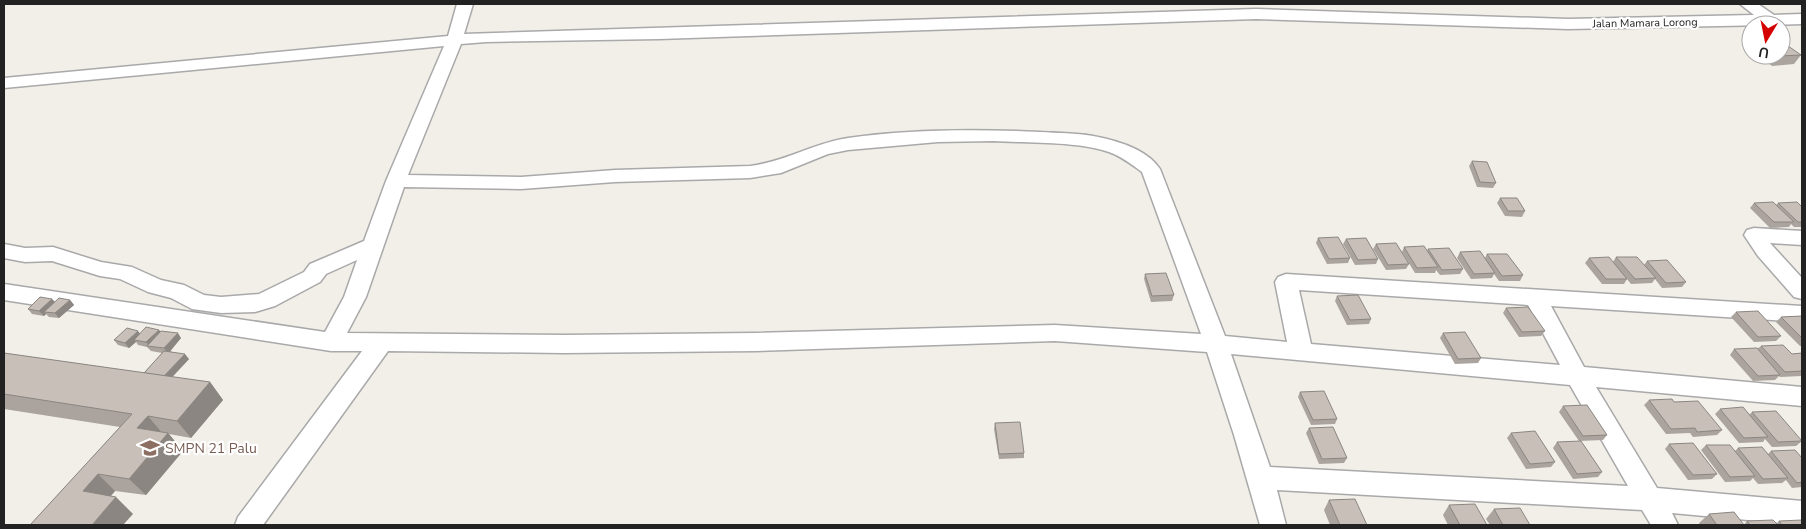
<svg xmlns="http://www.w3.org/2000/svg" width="1806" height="529" font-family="'Nunito Sans',sans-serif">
<rect width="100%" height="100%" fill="#f2efe9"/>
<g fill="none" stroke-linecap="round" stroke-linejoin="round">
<defs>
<g id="street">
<path d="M457,4H473L464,34L1256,9L1568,19L1754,15L1740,4H1758L1774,15L1802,14V24L1771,25L1568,29L1256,19L659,39L486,42L461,44L408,175L521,177L615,170L750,166C784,162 814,143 848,138C911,129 976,129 1040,132C1058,133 1076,133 1093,136C1115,140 1147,149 1160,169L1225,336L1287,342L1275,282L1278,277L1286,274L1802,306V322L1551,306L1584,367L1802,387V406L1596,387L1657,488L1802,501V525L1672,513L1678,525H1651L1642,510L1277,490L1286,525H1260L1234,435L1207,352L1055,341L755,351L564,353L388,351L263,525H235L238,517L362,351H331L4,300V284L325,332L344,297L357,260L326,274L320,282L275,306L255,312L221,313L192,309L171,298L148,292L120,279L100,276L52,261L25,262L4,258V244L25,248L53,247L101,262L132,267L161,280L184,285L204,295L221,297L259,294L304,272L310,264L364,241L386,181L444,46L4,88V78L448,36ZM993,141C1026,143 1078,141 1109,152C1121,156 1131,164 1142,172L1201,334L1055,325L755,333L564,335L347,333L366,297L404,187L521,189L615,182L750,178L781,173L828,154L848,150L938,142ZM1299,290L1528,305L1560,365L1311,344ZM1231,354L1570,385L1628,486L1270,467Z"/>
<path d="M1754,228L1802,231V245L1770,243L1802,278V299L1794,297L1758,256L1744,235L1747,230Z"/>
</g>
</defs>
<use href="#street" stroke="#a9a9a9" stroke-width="3"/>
<use href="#street" fill="#fff" fill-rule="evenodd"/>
</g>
<g fill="#aba49e">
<path d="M1758,55H1801L1794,64L1772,66Z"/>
<path d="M1472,161L1496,183L1493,188L1477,187L1469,166Z"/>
<path d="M1500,198L1525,211L1522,217L1505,216L1497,203Z"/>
<path d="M1754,203L1776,205L1778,203L1802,207V227H1794L1791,224L1789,227L1770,228L1750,208Z"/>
<path d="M1318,238L1350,258L1348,263L1327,264L1316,243Z"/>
<path d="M1346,239L1378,259L1376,264L1355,265L1343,244Z"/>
<path d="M1376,244L1409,264L1406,269L1386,270L1373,249Z"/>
<path d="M1404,247L1427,251L1428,249L1463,269L1460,274L1440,275L1436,270L1435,273H1415L1402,252Z"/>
<path d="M1460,252L1485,258L1487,254L1523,275L1520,281H1499L1494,274L1492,278L1471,279L1457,258Z"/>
<path d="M1616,257L1644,265L1647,261L1686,282L1682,287L1662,288L1655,279L1652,283L1631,284L1627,279L1624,284H1602L1585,263L1589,258L1613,262Z"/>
<path d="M1145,274L1174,295L1172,301L1151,302L1144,279Z"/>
<path d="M1337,296L1371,319L1369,324L1347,325L1335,301Z"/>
<path d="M52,299L55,302L70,300L74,305L59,318L49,317L46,314L44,316L32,314L28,309Z"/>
<path d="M1506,308L1545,331L1541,336L1519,337L1503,313Z"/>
<path d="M1736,312L1781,336L1776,341L1754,342L1731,317Z"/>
<path d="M1802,316V346H1800L1776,322L1781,317Z"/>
<path d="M159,330L161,332L181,338L170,351L189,359L172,377L210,382L223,400L191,438L169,434L183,451L146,495L115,491L111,496L133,514L30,525L120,427L4,409V353L144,373L162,353L151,351L147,347L138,345L136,342L129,348L118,345L114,340Z"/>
<path d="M1443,333L1481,358L1478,363L1455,364L1440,338Z"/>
<path d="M1761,346L1792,354L1802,353V376L1780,377L1779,376L1775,380L1753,381L1730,355L1734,349H1757Z"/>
<path d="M1300,392L1337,419L1335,424L1311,425L1298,397Z"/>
<path d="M1649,400L1674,402L1722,430L1717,435L1693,437L1690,433L1666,434L1644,405Z"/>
<path d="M1563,406L1607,435L1603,440L1579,441L1559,412Z"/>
<path d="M1720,409L1749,415L1752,412L1802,441L1796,446L1772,447L1765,439L1763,442L1739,443L1715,414Z"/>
<path d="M995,423L1024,453V458L999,459L994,429Z"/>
<path d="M1309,428L1347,458L1344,463L1319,464L1306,433Z"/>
<path d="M1511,433L1555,462L1551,467L1526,469L1507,438Z"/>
<path d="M1557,442L1602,472L1598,477L1573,479L1553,448Z"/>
<path d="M1669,444L1717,474L1712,479L1688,480L1665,449Z"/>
<path d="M1706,445L1735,451L1738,448L1768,454L1771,451L1801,457L1802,455V487L1792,488L1786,480L1782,483L1758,484L1753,478L1750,481L1725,482L1701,450Z"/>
<path d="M1329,500L1367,525H1330L1324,510Z"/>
<path d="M1449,505L1487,525H1448L1443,515Z"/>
<path d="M1494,509L1530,525H1490L1486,519Z"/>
<path d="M1709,514L1744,525L1747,521L1776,524L1779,521L1802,525H1700L1699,523Z"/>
</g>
<g fill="#8b8681">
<path d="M52,299L57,304L44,312L46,314L44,316L39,311Z"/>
<path d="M70,300L74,305L59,318L55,313Z"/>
<path d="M159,330L163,335L150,347L146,342Z"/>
<path d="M138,331L142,336L134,340L136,342L129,348L125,343Z"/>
<path d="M178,333L181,338L168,354L164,348Z"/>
<path d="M185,354L189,359L163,387L159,382Z"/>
<path d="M210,382L223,400L191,438L177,421Z"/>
<path d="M148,416L163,434L137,428Z"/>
<path d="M168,433L183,451L146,495L129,479Z"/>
<path d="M98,474L115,491L100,508L83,491Z"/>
<path d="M116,497L133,514L123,525H92Z"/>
</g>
<g fill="#c7bfb8" stroke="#8b8681">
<path d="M1781,41L1801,55L1779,56L1777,55H1781Z"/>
<path d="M1472,161L1487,162L1496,183L1480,182Z"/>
<path d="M1500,198H1517L1525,211H1508Z"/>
<path d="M1773,202L1794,222H1774L1754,203Z"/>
<path d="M1797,202L1802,207V222H1798L1778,203Z"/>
<path d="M1338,237L1350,258L1329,259L1318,238Z"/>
<path d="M1366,238L1378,259L1358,260L1346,239Z"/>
<path d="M1396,243L1409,264L1388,265L1376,244Z"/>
<path d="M1424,246L1438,267L1417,268L1404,247Z"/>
<path d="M1449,248L1463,269L1442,270L1428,249Z"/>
<path d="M1480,251L1495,273L1474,274L1460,252Z"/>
<path d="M1487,254H1507L1523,275L1502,276Z"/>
<path d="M1609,257L1627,279H1606L1589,258Z"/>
<path d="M1616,257H1637L1656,278L1635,279Z"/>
<path d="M1667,260L1686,282L1666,283L1647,261Z"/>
<path d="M1166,273L1174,295L1152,296L1145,274Z"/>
<path d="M1358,295L1371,319L1350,320L1337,296Z"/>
<path d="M40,297L52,299L39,311L28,309Z"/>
<path d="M59,298L70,300L55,313L44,312Z"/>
<path d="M1528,307L1545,331L1522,332L1506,308Z"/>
<path d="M1758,311L1781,336L1758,337L1736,312Z"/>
<path d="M1802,316V338L1781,317Z"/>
<path d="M146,327L159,330L146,342L134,340Z"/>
<path d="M127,328L138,331L125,343L114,340Z"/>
<path d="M161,331L178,333L164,348L147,346Z"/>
<path d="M1465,332L1481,358L1458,359L1443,333Z"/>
<path d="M1783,345L1792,354L1802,353V371L1785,372L1761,346Z"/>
<path d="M1757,348L1780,375L1758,376L1734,349Z"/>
<path d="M164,351L185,354L164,376L144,373Z"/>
<path d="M4,353L210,382L177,421L148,416L137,428L168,433L129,479L98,474L83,491L116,497L92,525H30L132,414L4,394Z"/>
<path d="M1324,391L1337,419L1313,420L1300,392Z"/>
<path d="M1672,399L1674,402L1698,401L1722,430L1697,432L1695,428L1671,429L1649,400Z"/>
<path d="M1587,405L1607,435L1583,436L1563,406Z"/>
<path d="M1743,407L1768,437L1744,438L1720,409Z"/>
<path d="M1776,411L1802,441L1778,442L1752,412Z"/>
<path d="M1020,422L1024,453L999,454L995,423Z"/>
<path d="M1333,427L1347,458L1322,459L1309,428Z"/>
<path d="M1535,431L1555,462L1530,464L1511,433Z"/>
<path d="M1581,441L1602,472L1577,474L1557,442Z"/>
<path d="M1693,443L1717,474L1693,475L1669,444Z"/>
<path d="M1706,445H1730L1755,476L1730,477Z"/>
<path d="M1762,447L1788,478L1763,479L1738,448Z"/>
<path d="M1795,450L1802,458V482L1797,483L1771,451Z"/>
<path d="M1355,499L1367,525H1340L1329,500Z"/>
<path d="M1475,504L1487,525H1460L1449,505Z"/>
<path d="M1520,508L1530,525H1503L1494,509Z"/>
<path d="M1734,512L1744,525H1717L1709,514Z"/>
<path d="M1773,520L1778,525H1750L1747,521Z"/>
<path d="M1802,520V525H1782L1779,521Z"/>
</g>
<defs>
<symbol id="school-bare" viewBox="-9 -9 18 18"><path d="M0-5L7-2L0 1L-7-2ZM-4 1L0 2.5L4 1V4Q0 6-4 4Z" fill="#8d6e63" stroke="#fff" stroke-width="2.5" paint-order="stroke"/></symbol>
</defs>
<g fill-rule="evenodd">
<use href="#school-bare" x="136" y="434" width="28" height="28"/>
</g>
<g text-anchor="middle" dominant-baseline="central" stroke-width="4.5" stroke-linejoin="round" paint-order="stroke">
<g font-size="11" fill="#222" stroke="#fff">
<text transform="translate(1645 23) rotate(-1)">Jalan Mamara Lorong</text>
</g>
<g font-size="14" fill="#785e54" stroke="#fff" text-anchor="start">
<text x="165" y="448">SMPN 21 Palu</text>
</g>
</g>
<rect width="1806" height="529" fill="none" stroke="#222222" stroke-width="10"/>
<g transform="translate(1766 40) rotate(190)"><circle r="24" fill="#ffffff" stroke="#a7a7a7"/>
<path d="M0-4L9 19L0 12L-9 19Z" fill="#d40000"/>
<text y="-8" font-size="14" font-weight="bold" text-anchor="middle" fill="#222222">U</text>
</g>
</svg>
